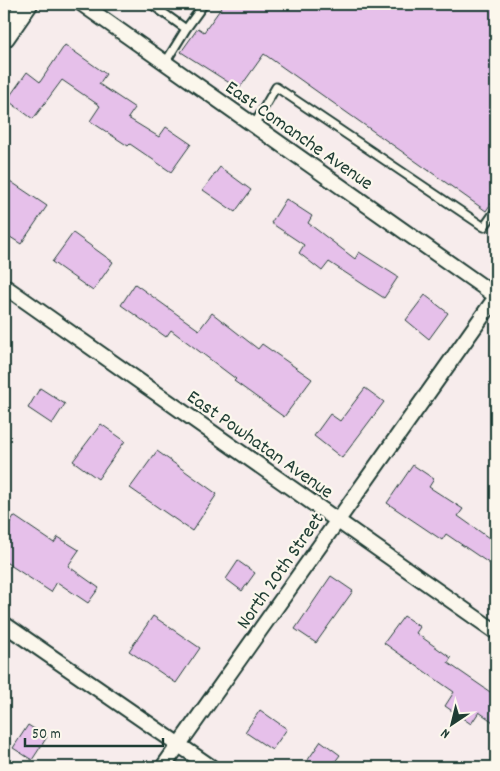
<svg xmlns="http://www.w3.org/2000/svg" width="500" height="771" font-family="Dekko,sans-serif">
<rect width="100%" height="100%" fill="#f7ecec"/>
<filter id="ink" filterUnits="userSpaceOnUse"><feTurbulence type="fractalNoise" baseFrequency=".02" numOctaves="2"/><feDisplacementMap in="SourceGraphic" scale="10" xChannelSelector="R" yChannelSelector="G"/><feConvolveMatrix kernelMatrix="1 2 1 2 8 2 1 2 1" color-interpolation-filters="sRGB"/></filter>
<g filter="url(#ink)">
<path fill="#e6c0ea" stroke="#1f3d34" d="M 224,4 L 496,4 L 496,196 L 486,211 L 264,54 L 239,89 L 181,52 L 198,28 L 204,32 Z
M 65,45 L 106,74 L 99,84 L 135,108 L 128,118 L 159,137 L 166,127 L 191,144 L 171,172 L 130,144 L 128,146 L 90,121 L 100,106 L 62,80 L 33,119 L 7,100 L 27,72 L 40,82 Z
M 220,167 L 251,190 L 235,212 L 203,190 Z
M 4,177 L 47,206 L 21,244 L 4,233 Z
M 286,199 L 312,216 L 308,223 L 355,259 L 359,252 L 398,277 L 384,298 L 329,262 L 322,271 L 299,253 L 304,245 L 271,223 Z
M 73,233 L 113,262 L 93,291 L 52,262 Z
M 135,284 L 199,330 L 212,313 L 258,349 L 262,344 L 312,379 L 284,417 L 234,381 L 236,379 L 171,330 L 166,337 L 121,305 Z
M 425,295 L 448,313 L 429,339 L 406,320 Z
M 40,388 L 65,404 L 52,424 L 28,408 Z
M 365,388 L 384,402 L 342,458 L 314,436 L 330,414 L 340,421 Z
M 101,424 L 125,441 L 98,479 L 73,461 Z
M 157,451 L 217,494 L 192,531 L 130,488 Z
M 413,465 L 434,479 L 429,487 L 463,509 L 458,516 L 496,543 L 496,568 L 446,534 L 442,540 L 387,503 Z
M 14,516 L 54,543 L 58,537 L 79,550 L 68,566 L 99,588 L 88,603 L 57,582 L 51,592 L 4,561 L 4,532 Z
M 238,561 L 255,573 L 242,591 L 226,579 Z
M 331,576 L 353,591 L 316,643 L 295,629 Z
M 153,616 L 200,648 L 176,683 L 129,651 Z
M 404,616 L 420,627 L 416,633 L 451,658 L 448,663 L 496,696 L 496,724 L 479,712 L 471,724 L 445,706 L 454,692 L 384,643 Z
M 260,710 L 287,729 L 272,750 L 245,732 Z
M 28,725 L 47,737 L 32,760 L 13,748 Z
M 321,741 L 340,755 L 331,767 L 303,767 Z"/>
<g fill="none" stroke-linecap="round" stroke-linejoin="round">
<defs>
<path id="lane" d="M 151,4 L 186,29 L 204,4
M 165,63 L 186,29
M 254,125 L 276,87 L 484,227 L 496,210"/>
<path id="street" d="M 82,4 L 496,296
M 4,286 L 496,632
M 4,624 L 211,767
M 163,767 L 496,297"/>
<path id="secondary" d="M 4,37 L 27,4"/>
</defs>
<use href="#lane" stroke="#1f3d34" stroke-width="11"/>
<use href="#street" stroke="#1f3d34" stroke-width="18"/>
<use href="#secondary" stroke="#1f3d34" stroke-width="24"/>
<use href="#lane" stroke="#fbf7ec" stroke-width="7"/>
<use href="#street" stroke="#fbf7ec" stroke-width="14"/>
<use href="#secondary" stroke="#fbf7ec" stroke-width="20"/>
</g>
</g>
<g text-anchor="middle" stroke-width="4.5" stroke-linejoin="round" paint-order="stroke">
<g font-size="20" fill="#1f3d34" stroke="#fbf7ec">
<text transform="translate(300 134) rotate(35)" y="7">East Comanche Avenue</text>
<text transform="translate(261 443) rotate(35)" y="7">East Powhatan Avenue</text>
<text transform="translate(279 570) rotate(-55)" y="7">North 20th Street</text>
</g>
</g>
<rect width="500" height="771" fill="none" stroke="#fbf7ec" stroke-width="20"/>
<rect x="10" y="10" width="480" height="751" fill="none" stroke="#1f3d34" stroke-width="2" filter="url(#ink)"/>
<g transform="translate(452 724) rotate(215)" stroke="#fbf7ec" stroke-width="4" paint-order="stroke">
<path d="M0-4L9 19L0 12L-9 19Z" fill="#1f3d34"/>
<text y="-8" font-size="14" font-weight="bold" text-anchor="middle" fill="#1f3d34">N</text>
</g>
<path d="M25 738v8h138v-8" fill="none" stroke="#1f3d34" stroke-width="2.5"/>
<text x="32" y="738" font-size="15" fill="#1f3d34" stroke="#fbf7ec" stroke-width="4" paint-order="stroke">50 m</text>
</svg>
